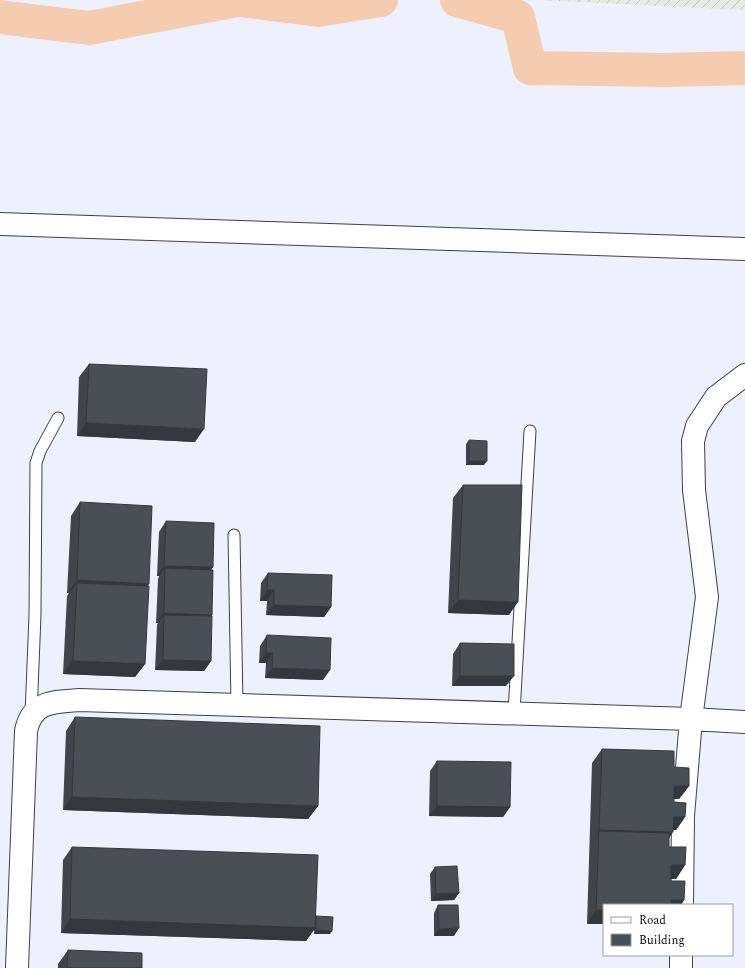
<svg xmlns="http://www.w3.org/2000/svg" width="745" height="968" font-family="Spectral,serif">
<defs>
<pattern id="industrial-furrows" width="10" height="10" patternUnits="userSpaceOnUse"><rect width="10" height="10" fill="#e2ece1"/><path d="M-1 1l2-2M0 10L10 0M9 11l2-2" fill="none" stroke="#c1c9c0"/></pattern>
</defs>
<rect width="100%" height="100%" fill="#edf0ff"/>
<path fill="url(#industrial-furrows)" d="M 538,0 L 745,0 L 745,10 Z"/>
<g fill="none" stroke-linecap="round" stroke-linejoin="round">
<path stroke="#f6ccb1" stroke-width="34" d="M 239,0 L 318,10 L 381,0
M 457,0 L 518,17 L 530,68 L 664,70 L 745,68
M 0,17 L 89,28 L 237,0"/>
<defs>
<path id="lane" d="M 234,535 L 237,705
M 514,713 L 530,431
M 31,715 L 35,615 L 36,463 L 40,451 L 58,418"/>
<path id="street" d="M 0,224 L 745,249
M 745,375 L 716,397 L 697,426 L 693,441 L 694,490 L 707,597 L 691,719 L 745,722
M 682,905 L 683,816 L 691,719 L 706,720
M 17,968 L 26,731 C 32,701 53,702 79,700 L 691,719
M 681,968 L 681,955"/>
</defs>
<use href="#lane" stroke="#404040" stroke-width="13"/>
<use href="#street" stroke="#404040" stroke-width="24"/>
<use href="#lane" stroke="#fff" stroke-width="11"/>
<use href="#street" stroke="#fff" stroke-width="22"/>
</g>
<path fill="#3f4549" d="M 89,364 L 195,442 L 77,436 L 79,377 Z
M 469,440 L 484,465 L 466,465 L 466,444 Z
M 463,485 L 509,615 L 448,613 L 453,498 Z
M 80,502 L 147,586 L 145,664 L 135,677 L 63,674 L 67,596 L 69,593 L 67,593 L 71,516 Z
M 166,521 L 213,567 L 211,570 L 212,615 L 211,616 L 211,661 L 204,671 L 155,670 L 157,625 L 158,623 L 156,623 L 158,579 L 159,576 L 157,576 L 159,532 Z
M 268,573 L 331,607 L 324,617 L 266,615 L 267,601 L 260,601 L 261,583 Z
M 267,635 L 323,680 L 265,678 L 266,663 L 259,663 L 260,646 Z
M 460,643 L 506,686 L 452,686 L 453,654 Z
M 75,717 L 318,806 L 308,819 L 63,810 L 66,731 Z
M 602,749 L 674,767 L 689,786 L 679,799 L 674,799 L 674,802 L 685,817 L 676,830 L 673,830 L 669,838 L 669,847 L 685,865 L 676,879 L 671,879 L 671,881 L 684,900 L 681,905 L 604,905 L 587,924 L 592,763 Z
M 437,761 L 510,807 L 503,817 L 429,816 L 430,771 Z
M 72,847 L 316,917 L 316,916 L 330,934 L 314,934 L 314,930 L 306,941 L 61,933 L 63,860 Z
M 435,867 L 459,893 L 454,900 L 431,901 L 430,874 Z
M 438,905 L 454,936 L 434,936 L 434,913 Z
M 68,950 L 142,968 L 58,968 L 58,964 Z"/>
<path fill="#33383c" d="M 86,423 L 204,429 L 195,442 L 77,436 Z
M 469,461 L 487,461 L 484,465 L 466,465 Z
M 164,566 L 213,567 L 205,578 L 165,568 L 159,576 L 157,576 Z
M 77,580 L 149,584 L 139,597 L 77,583 L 69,593 L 67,593 Z
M 267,590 L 274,590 L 267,601 L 260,601 Z
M 458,600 L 518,602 L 509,615 L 448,613 Z
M 274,605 L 331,607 L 324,617 L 266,615 Z
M 164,613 L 212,615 L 205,625 L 164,615 L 158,623 L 156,623 Z
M 266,653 L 273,653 L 266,663 L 259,663 Z
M 163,660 L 211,661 L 204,671 L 155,670 Z
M 73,661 L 145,664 L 135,677 L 63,674 Z
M 272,668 L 330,670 L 323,680 L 265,678 Z
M 460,676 L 514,676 L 506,686 L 452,686 Z
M 674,786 L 689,786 L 679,799 L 665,799 Z
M 72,797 L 318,806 L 308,819 L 63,810 Z
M 437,806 L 510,807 L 503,817 L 429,816 Z
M 674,817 L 685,817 L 676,830 L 665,830 Z
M 599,830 L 673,832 L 664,846 L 599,831 L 590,844 Z
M 671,865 L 685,865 L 676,879 L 662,878 Z
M 459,893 L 454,900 L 431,901 L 436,894 Z
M 671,900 L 684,900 L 681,905 L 668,905 Z
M 596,910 L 604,910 L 604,924 L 587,924 Z
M 70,919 L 315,928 L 306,941 L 61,933 Z
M 459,928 L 454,936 L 434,936 L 439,929 Z
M 316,930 L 332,931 L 330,934 L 314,934 Z"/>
<path fill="#495055" stroke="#33383c" d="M 89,364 L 207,369 L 204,429 L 86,423 Z
M 469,440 L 487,441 L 487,461 L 469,461 Z
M 463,485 L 522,485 L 518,602 L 458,600 Z
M 80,502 L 152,506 L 149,584 L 77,580 Z
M 166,521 L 214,523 L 213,567 L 164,566 Z
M 165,568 L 213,570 L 212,615 L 164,613 Z
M 268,573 L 332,575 L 331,607 L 274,605 L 274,590 L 267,590 Z
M 77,583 L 149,586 L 145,664 L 73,661 Z
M 164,615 L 212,616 L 211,661 L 163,660 Z
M 267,635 L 331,638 L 330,670 L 272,668 L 273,653 L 266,653 Z
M 460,643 L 514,644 L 514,676 L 460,676 Z
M 75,717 L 320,726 L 318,806 L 72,797 Z
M 602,749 L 674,751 L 674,767 L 689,768 L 689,786 L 674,786 L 674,802 L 686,803 L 685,817 L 674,817 L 673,832 L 599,830 Z
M 437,761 L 511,762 L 510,807 L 437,806 Z
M 599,831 L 669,833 L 669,847 L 686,847 L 685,865 L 671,865 L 671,881 L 685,881 L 684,900 L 671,900 L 671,905 L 604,905 L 604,910 L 596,910 Z
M 72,847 L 318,855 L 315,928 L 70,919 Z
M 457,866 L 459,893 L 436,894 L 435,867 Z
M 438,905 L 458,905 L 459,928 L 439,929 Z
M 316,916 L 333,917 L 332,931 L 316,930 Z
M 68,950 L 142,953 L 142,968 L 67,968 Z"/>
<rect x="603" y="904" width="130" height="52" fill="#ffffff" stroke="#9e9e9e"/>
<rect x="611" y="917" width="20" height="6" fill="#ffffff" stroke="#9e9e9e"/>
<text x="639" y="924" font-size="12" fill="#0d0d0d">Road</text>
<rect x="611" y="934" width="20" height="12" fill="#495055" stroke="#9e9e9e"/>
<text x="639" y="944" font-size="12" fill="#0d0d0d">Building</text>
</svg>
